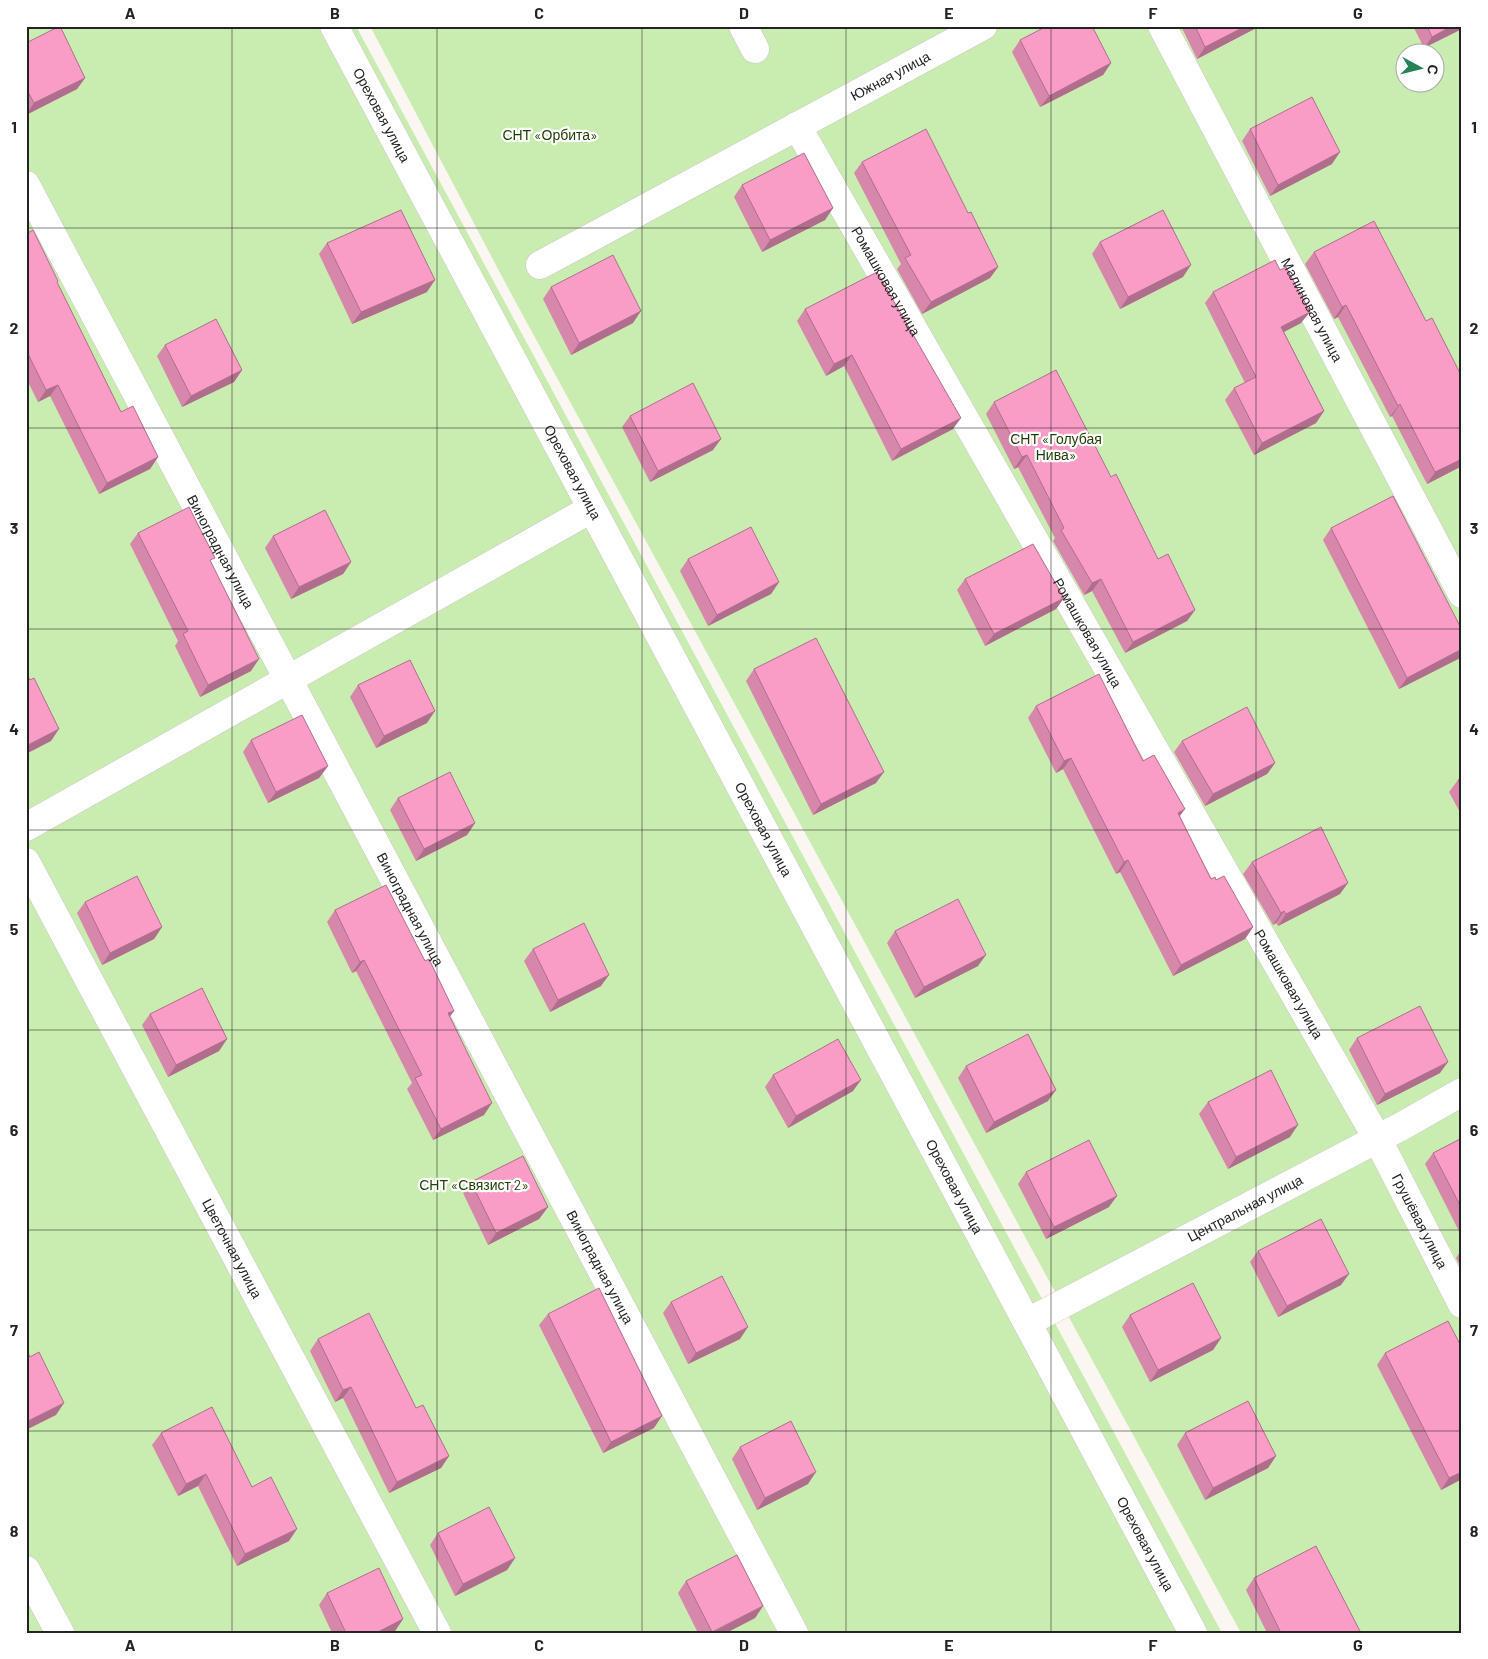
<svg xmlns="http://www.w3.org/2000/svg" width="1488" height="1659" font-family="Barlow,sans-serif">
<rect width="100%" height="100%" fill="#fcf6f2"/>
<path fill="#c9edb1" fill-rule="evenodd" d="M 26,26 L 356,26 L 1222,1633 L 26,1633 Z
M 370,26 L 1462,26 L 1462,1633 L 1241,1633 L 508,288 ZM 1406,52 L 1436,52 L 1436,82 L 1406,82 Z"/>
<g fill="none" stroke-linecap="round" stroke-linejoin="round">
<defs>
<g id="minor">
<path id="s1" d="M 334,26 L 1193,1633"/>
<path d="M 743,26 L 755,49"/>
<path id="s2" d="M 1162,26 L 1462,594"/>
<path id="s3" d="M 797,126 L 1377,1138 L 1462,1304"/>
<path id="s4" d="M 26,185 L 794,1633"/>
<path id="s5" d="M 540,265 L 983,26"/>
<path d="M 26,827 L 591,509"/>
<path id="s6" d="M 26,862 L 437,1633"/>
<path id="s7" d="M 1028,1322 L 1402,1126 L 1462,1092"/>
<path d="M 26,1570 L 60,1633"/>
</g>
</defs>
<use href="#minor" stroke="#cdc7c4" stroke-width="29"/>
<use href="#minor" stroke="#fff" stroke-width="28"/>
</g>
<path fill="#d787aa" d="M 1181,26 L 1260,26 L 1197,59 Z
M 1413,26 L 1462,26 L 1424,48 Z
M 1020,40 L 1111,63 L 1103,75 L 1040,107 L 1012,52 Z
M 26,43 L 85,78 L 77,89 L 26,115 Z
M 1250,129 L 1332,164 L 1270,196 L 1242,141 Z
M 862,162 L 998,267 L 990,278 L 922,314 L 897,269 L 901,264 L 854,173 Z
M 742,185 L 833,208 L 825,220 L 762,252 L 734,197 Z
M 26,234 L 58,281 L 57,283 L 121,412 L 158,457 L 150,469 L 99,494 L 50,396 L 38,402 L 26,378 Z
M 1100,242 L 1183,277 L 1120,309 L 1092,254 Z
M 327,243 L 427,292 L 352,324 L 319,254 Z
M 1314,252 L 1426,321 L 1462,377 L 1462,466 L 1427,484 L 1392,416 L 1390,417 L 1338,317 L 1334,319 L 1305,264 Z
M 551,287 L 633,323 L 571,355 L 543,299 Z
M 1213,292 L 1301,323 L 1284,332 L 1324,411 L 1316,423 L 1254,455 L 1225,400 L 1234,388 L 1245,383 L 1205,303 Z
M 805,309 L 953,429 L 892,461 L 844,366 L 826,376 L 797,321 Z
M 165,345 L 242,370 L 234,382 L 182,407 L 157,356 Z
M 994,402 L 1111,477 L 1158,559 L 1195,610 L 1187,621 L 1125,653 L 1092,591 L 1084,595 L 1053,541 L 1055,538 L 1018,467 L 1014,469 L 986,414 Z
M 630,416 L 713,450 L 650,482 L 622,427 Z
M 1331,528 L 1462,657 L 1399,689 L 1323,540 Z
M 138,533 L 251,671 L 200,697 L 175,646 L 178,641 L 130,544 Z
M 273,536 L 351,562 L 343,574 L 291,599 L 265,548 Z
M 688,559 L 779,582 L 771,594 L 708,626 L 680,571 Z
M 965,579 L 1064,598 L 1056,609 L 985,646 L 957,590 Z
M 754,669 L 876,783 L 813,815 L 746,681 Z
M 358,685 L 427,723 L 376,748 L 350,697 Z
M 1036,706 L 1143,761 L 1180,817 L 1211,879 L 1216,880 L 1253,927 L 1245,939 L 1173,976 L 1120,872 L 1116,874 L 1063,769 L 1056,773 L 1028,718 Z
M 251,740 L 328,766 L 319,778 L 268,803 L 243,752 Z
M 1182,741 L 1275,763 L 1267,774 L 1205,806 L 1174,752 Z
M 1462,778 L 1462,816 L 1449,792 L 1458,780 Z
M 398,798 L 475,823 L 467,835 L 416,861 L 390,810 Z
M 1252,862 L 1340,894 L 1278,926 L 1276,923 L 1273,925 L 1243,874 Z
M 85,902 L 162,927 L 154,939 L 102,965 L 77,913 Z
M 335,910 L 450,1017 L 484,1115 L 433,1140 L 407,1089 L 412,1083 L 356,971 L 352,973 L 327,922 Z
M 895,931 L 978,966 L 915,998 L 887,943 Z
M 533,949 L 601,986 L 550,1012 L 524,961 Z
M 150,1014 L 227,1039 L 219,1051 L 168,1077 L 142,1025 Z
M 1357,1038 L 1440,1073 L 1377,1105 L 1349,1050 Z
M 966,1066 L 1048,1101 L 986,1133 L 958,1078 Z
M 773,1075 L 853,1091 L 788,1128 L 765,1087 Z
M 1208,1102 L 1290,1137 L 1228,1169 L 1199,1114 Z
M 1462,1138 L 1462,1237 L 1425,1164 L 1433,1153 Z
M 1026,1172 L 1109,1207 L 1046,1239 L 1018,1184 Z
M 471,1182 L 548,1207 L 539,1219 L 488,1245 L 463,1193 Z
M 1462,1249 L 1462,1269 L 1456,1258 Z
M 1258,1251 L 1341,1285 L 1278,1317 L 1250,1262 Z
M 671,1302 L 740,1339 L 688,1364 L 663,1313 Z
M 548,1314 L 654,1428 L 603,1453 L 539,1325 Z
M 1130,1315 L 1221,1338 L 1213,1350 L 1150,1382 L 1122,1327 Z
M 318,1339 L 449,1456 L 441,1468 L 389,1493 L 343,1398 L 335,1402 L 310,1351 Z
M 1462,1348 L 1462,1479 L 1441,1490 L 1377,1365 L 1385,1353 Z
M 161,1433 L 252,1487 L 289,1541 L 237,1566 L 198,1486 L 178,1496 L 152,1445 Z
M 1185,1433 L 1276,1456 L 1268,1468 L 1205,1500 L 1177,1445 Z
M 740,1447 L 808,1484 L 757,1510 L 732,1459 Z
M 438,1533 L 515,1558 L 507,1570 L 455,1596 L 430,1545 Z
M 1254,1578 L 1361,1633 L 1267,1633 L 1246,1590 Z
M 686,1581 L 763,1606 L 755,1618 L 726,1633 L 698,1633 L 678,1593 Z
M 327,1593 L 403,1619 L 395,1631 L 391,1633 L 332,1633 L 319,1605 Z"/>
<path fill="#af6e8b" d="M 1246,26 L 1260,26 L 1197,59 L 1205,47 Z
M 1452,26 L 1462,26 L 1462,29 L 1424,48 L 1432,37 Z
M 1111,63 L 1103,75 L 1040,107 L 1049,96 Z
M 85,78 L 77,89 L 26,115 L 34,103 Z
M 1340,152 L 1332,164 L 1270,196 L 1278,185 Z
M 833,208 L 825,220 L 762,252 L 770,240 Z
M 1191,265 L 1183,277 L 1120,309 L 1128,297 Z
M 998,267 L 990,278 L 922,314 L 931,302 Z
M 435,280 L 427,292 L 352,324 L 361,312 Z
M 1346,305 L 1338,317 L 1334,319 L 1342,307 Z
M 641,311 L 633,323 L 571,355 L 579,343 Z
M 1310,312 L 1301,323 L 1272,338 L 1281,327 Z
M 852,355 L 844,366 L 826,376 L 834,364 Z
M 242,370 L 234,382 L 182,407 L 191,396 Z
M 58,385 L 50,396 L 38,402 L 46,390 Z
M 1400,404 L 1392,416 L 1390,417 L 1398,406 Z
M 1324,411 L 1316,423 L 1254,455 L 1262,443 Z
M 961,418 L 953,429 L 892,461 L 901,449 Z
M 721,439 L 713,450 L 650,482 L 658,471 Z
M 1027,455 L 1018,467 L 1014,469 L 1022,457 Z
M 158,457 L 150,469 L 99,494 L 107,483 Z
M 1462,459 L 1462,466 L 1427,484 L 1435,472 Z
M 351,562 L 343,574 L 291,599 L 299,587 Z
M 1101,579 L 1092,591 L 1084,595 L 1092,583 Z
M 779,582 L 771,594 L 708,626 L 717,615 Z
M 1064,598 L 1056,609 L 985,646 L 994,634 Z
M 1195,610 L 1187,621 L 1125,653 L 1133,642 Z
M 1462,649 L 1462,657 L 1399,689 L 1407,678 Z
M 259,659 L 251,671 L 200,697 L 208,685 Z
M 435,711 L 427,723 L 376,748 L 384,736 Z
M 59,729 L 51,741 L 26,754 L 26,746 Z
M 1071,758 L 1063,769 L 1056,773 L 1064,761 Z
M 1275,763 L 1267,774 L 1205,806 L 1213,794 Z
M 328,766 L 319,778 L 268,803 L 276,792 Z
M 884,772 L 876,783 L 813,815 L 821,804 Z
M 1185,809 L 1177,820 L 1178,813 Z
M 475,823 L 467,835 L 416,861 L 424,849 Z
M 1128,860 L 1120,872 L 1116,874 L 1124,862 Z
M 1348,883 L 1340,894 L 1278,926 L 1286,914 Z
M 1284,911 L 1276,923 L 1273,925 L 1281,913 Z
M 162,927 L 154,939 L 102,965 L 110,953 Z
M 1253,927 L 1245,939 L 1173,976 L 1181,965 Z
M 986,955 L 978,966 L 915,998 L 924,987 Z
M 364,960 L 356,971 L 352,973 L 360,962 Z
M 609,975 L 601,986 L 550,1012 L 558,1000 Z
M 454,1011 L 446,1022 L 448,1013 Z
M 227,1039 L 219,1051 L 168,1077 L 176,1065 Z
M 1448,1062 L 1440,1073 L 1377,1105 L 1385,1094 Z
M 861,1080 L 853,1091 L 788,1128 L 796,1116 Z
M 1056,1090 L 1048,1101 L 986,1133 L 994,1122 Z
M 492,1103 L 484,1115 L 433,1140 L 441,1129 Z
M 1298,1125 L 1290,1137 L 1228,1169 L 1236,1157 Z
M 1117,1196 L 1109,1207 L 1046,1239 L 1054,1227 Z
M 548,1207 L 539,1219 L 488,1245 L 496,1233 Z
M 1349,1274 L 1341,1285 L 1278,1317 L 1287,1306 Z
M 748,1327 L 740,1339 L 688,1364 L 696,1353 Z
M 1221,1338 L 1213,1350 L 1150,1382 L 1158,1370 Z
M 351,1387 L 343,1398 L 335,1402 L 343,1390 Z
M 64,1403 L 56,1415 L 26,1430 L 26,1422 Z
M 662,1416 L 654,1428 L 603,1453 L 611,1442 Z
M 449,1456 L 441,1468 L 389,1493 L 397,1482 Z
M 1276,1456 L 1268,1468 L 1205,1500 L 1213,1488 Z
M 816,1472 L 808,1484 L 757,1510 L 765,1498 Z
M 1462,1472 L 1462,1479 L 1441,1490 L 1449,1478 Z
M 206,1474 L 198,1486 L 178,1496 L 186,1484 Z
M 297,1529 L 289,1541 L 237,1566 L 245,1554 Z
M 515,1558 L 507,1570 L 455,1596 L 463,1584 Z
M 763,1606 L 755,1618 L 726,1633 L 712,1633 Z
M 403,1619 L 395,1631 L 391,1633 L 376,1633 Z"/>
<path fill="#fa9dc6" stroke="#af6e8b" d="M 60,26 L 85,78 L 34,103 L 26,88 L 26,43 Z
M 1047,26 L 1092,26 L 1111,63 L 1049,96 L 1020,40 Z
M 1195,26 L 1246,26 L 1205,47 Z
M 1427,26 L 1452,26 L 1432,37 Z
M 1312,97 L 1340,152 L 1278,185 L 1250,129 Z
M 926,129 L 968,213 L 971,212 L 998,267 L 931,302 L 905,258 L 911,255 L 862,162 Z
M 804,153 L 833,208 L 770,240 L 742,185 Z
M 401,210 L 435,280 L 361,312 L 327,243 Z
M 1163,210 L 1191,265 L 1128,297 L 1100,242 Z
M 1374,221 L 1426,321 L 1432,318 L 1462,377 L 1462,459 L 1435,472 L 1400,404 L 1398,406 L 1346,305 L 1342,307 L 1314,252 Z
M 33,230 L 58,281 L 57,282 L 121,412 L 133,406 L 158,457 L 107,483 L 58,385 L 46,390 L 26,350 L 26,234 Z
M 613,255 L 641,311 L 579,343 L 551,287 Z
M 1275,260 L 1280,270 L 1286,267 L 1310,312 L 1281,327 L 1324,411 L 1262,443 L 1234,388 L 1256,377 L 1213,292 Z
M 877,272 L 961,418 L 901,449 L 852,355 L 834,364 L 805,309 Z
M 216,319 L 242,370 L 191,396 L 165,345 Z
M 1056,370 L 1111,477 L 1116,474 L 1158,559 L 1168,554 L 1195,610 L 1133,642 L 1101,579 L 1092,583 L 1061,530 L 1064,528 L 1027,455 L 1022,457 L 994,402 Z
M 693,383 L 721,439 L 658,471 L 630,416 Z
M 1393,496 L 1462,630 L 1462,649 L 1407,678 L 1331,528 Z
M 189,507 L 215,558 L 210,560 L 259,659 L 208,685 L 183,634 L 188,631 L 138,533 Z
M 325,510 L 351,562 L 299,587 L 273,536 Z
M 751,527 L 779,582 L 717,615 L 688,559 Z
M 1033,544 L 1064,598 L 994,634 L 965,579 Z
M 816,638 L 884,772 L 821,804 L 754,669 Z
M 410,660 L 435,711 L 384,736 L 358,685 Z
M 26,673 L 30,680 L 34,678 L 59,729 L 26,746 Z
M 1099,674 L 1143,761 L 1154,755 L 1185,809 L 1178,813 L 1211,879 L 1215,877 L 1216,880 L 1224,876 L 1253,927 L 1181,965 L 1128,860 L 1124,862 L 1071,758 L 1064,761 L 1036,706 Z
M 1247,707 L 1275,763 L 1213,794 L 1182,741 Z
M 302,715 L 328,766 L 276,792 L 251,740 Z
M 450,772 L 475,823 L 424,849 L 398,798 Z
M 1462,778 L 1462,788 L 1458,780 Z
M 1321,827 L 1348,883 L 1286,914 L 1284,911 L 1281,913 L 1252,862 Z
M 137,876 L 162,927 L 110,953 L 85,902 Z
M 386,885 L 425,961 L 429,959 L 454,1011 L 448,1013 L 492,1103 L 441,1129 L 415,1078 L 422,1075 L 364,960 L 360,962 L 335,910 Z
M 958,899 L 986,955 L 924,987 L 895,931 Z
M 584,923 L 609,975 L 558,1000 L 533,949 Z
M 202,988 L 227,1039 L 176,1065 L 150,1014 Z
M 1420,1006 L 1448,1062 L 1385,1094 L 1357,1038 Z
M 1028,1034 L 1056,1090 L 994,1122 L 966,1066 Z
M 838,1039 L 861,1080 L 796,1116 L 773,1075 Z
M 1271,1070 L 1298,1125 L 1236,1157 L 1208,1102 Z
M 1462,1138 L 1462,1209 L 1433,1153 Z
M 1089,1140 L 1117,1196 L 1054,1227 L 1026,1172 Z
M 523,1156 L 548,1207 L 496,1233 L 471,1182 Z
M 1321,1219 L 1349,1274 L 1287,1306 L 1258,1251 Z
M 722,1276 L 748,1327 L 696,1353 L 671,1302 Z
M 1193,1283 L 1221,1338 L 1158,1370 L 1130,1315 Z
M 599,1288 L 662,1416 L 611,1442 L 548,1314 Z
M 369,1313 L 416,1408 L 423,1405 L 449,1456 L 397,1482 L 351,1387 L 343,1390 L 318,1339 Z
M 1448,1321 L 1462,1348 L 1462,1472 L 1449,1478 L 1385,1353 Z
M 26,1349 L 30,1357 L 39,1352 L 64,1403 L 26,1422 Z
M 1248,1401 L 1276,1456 L 1213,1488 L 1185,1433 Z
M 212,1407 L 252,1487 L 271,1477 L 297,1529 L 245,1554 L 206,1474 L 186,1484 L 161,1433 Z
M 791,1421 L 816,1472 L 765,1498 L 740,1447 Z
M 489,1507 L 515,1558 L 463,1584 L 438,1533 Z
M 1316,1546 L 1361,1633 L 1287,1633 L 1286,1631 L 1284,1633 L 1281,1633 L 1254,1578 Z
M 737,1555 L 763,1606 L 712,1632 L 686,1581 Z
M 379,1568 L 403,1619 L 376,1633 L 346,1633 L 327,1593 Z"/>
<path fill="none" stroke="#252322" stroke-width="1" stroke-opacity="0.55" d="M 232,26 L 232,1633M 437,26 L 437,1633M 642,26 L 642,1633M 846,26 L 846,1633M 1051,26 L 1051,1633M 1256,26 L 1256,1633M 26,228 L 1462,228M 26,428 L 1462,428M 26,629 L 1462,629M 26,830 L 1462,830M 26,1030 L 1462,1030M 26,1230 L 1462,1230M 26,1431 L 1462,1431"/>
<g text-anchor="middle" stroke-width="4.5" stroke-linejoin="round" paint-order="stroke">
<g font-size="14" fill="#252322" stroke="#fff">
<text dy="5" stroke="none"><textPath href="#s5" startOffset="398">Южная улица</textPath></text>
<text dy="5" stroke="none"><textPath href="#s1" startOffset="101">Ореховая улица</textPath></text>
<text dy="5" stroke="none"><textPath href="#s3" startOffset="179">Ромашковая улица</textPath></text>
<text dy="5" stroke="none"><textPath href="#s2" startOffset="321">Малиновая улица</textPath></text>
<text dy="5" stroke="none"><textPath href="#s1" startOffset="506">Ореховая улица</textPath></text>
<text dy="5" stroke="none"><textPath href="#s4" startOffset="415">Виноградная улица</textPath></text>
<text dy="5" stroke="none"><textPath href="#s3" startOffset="584">Ромашковая улица</textPath></text>
<text dy="5" stroke="none"><textPath href="#s1" startOffset="911">Ореховая улица</textPath></text>
<text dy="5" stroke="none"><textPath href="#s4" startOffset="820">Виноградная улица</textPath></text>
<text dy="5" stroke="none"><textPath href="#s3" startOffset="989">Ромашковая улица</textPath></text>
<text dy="5" stroke="none"><textPath href="#s1" startOffset="1316">Ореховая улица</textPath></text>
<text dy="5" stroke="none"><textPath href="#s7" startOffset="245">Центральная улица</textPath></text>
<text dy="5" stroke="none"><textPath href="#s3" startOffset="1260">Грушёвая улица</textPath></text>
<text dy="5" stroke="none"><textPath href="#s6" startOffset="438">Цветочная улица</textPath></text>
<text dy="5" stroke="none"><textPath href="#s4" startOffset="1225">Виноградная улица</textPath></text>
<text dy="5" stroke="none"><textPath href="#s1" startOffset="1721">Ореховая улица</textPath></text>
</g>
<g font-size="14" fill="#224005" stroke="#fff">
<text x="550" y="140">СНТ «Орбита»</text>
<text x="1056" y="444">СНТ «Голубая<tspan x="1056" dy="16">Нива»</tspan></text>
<text x="474" y="1190">СНТ «Связист 2»</text>
</g>
</g>
<rect width="1488" height="1659" fill="none" stroke="#ffffff" stroke-width="55"/>
<g transform="translate(1420 68) rotate(97)"><circle r="24" fill="#ffffff" stroke="#a8a7a7"/>
<path d="M0-4L9 19L0 12L-9 19Z" fill="#278258"/>
<text y="-8" font-size="14" font-weight="bold" text-anchor="middle" fill="#252322">С</text>
</g>
<rect x="28" y="28" width="1432" height="1604" fill="none" stroke="#252322" stroke-width="2"/>
<g font-size="16" text-anchor="middle" font-weight="bold" fill="#252322">
<text x="130" y="19">A</text>
<text x="335" y="19">B</text>
<text x="539" y="19">C</text>
<text x="744" y="19">D</text>
<text x="949" y="19">E</text>
<text x="1153" y="19">F</text>
<text x="1358" y="19">G</text>
<text x="14" y="133">1</text>
<text x="1474" y="133">1</text>
<text x="14" y="334">2</text>
<text x="1474" y="334">2</text>
<text x="14" y="534">3</text>
<text x="1474" y="534">3</text>
<text x="14" y="735">4</text>
<text x="1474" y="735">4</text>
<text x="14" y="935">5</text>
<text x="1474" y="935">5</text>
<text x="14" y="1136">6</text>
<text x="1474" y="1136">6</text>
<text x="14" y="1336">7</text>
<text x="1474" y="1336">7</text>
<text x="14" y="1537">8</text>
<text x="1474" y="1537">8</text>
<text x="130" y="1651">A</text>
<text x="335" y="1651">B</text>
<text x="539" y="1651">C</text>
<text x="744" y="1651">D</text>
<text x="949" y="1651">E</text>
<text x="1153" y="1651">F</text>
<text x="1358" y="1651">G</text>
</g>
</svg>
